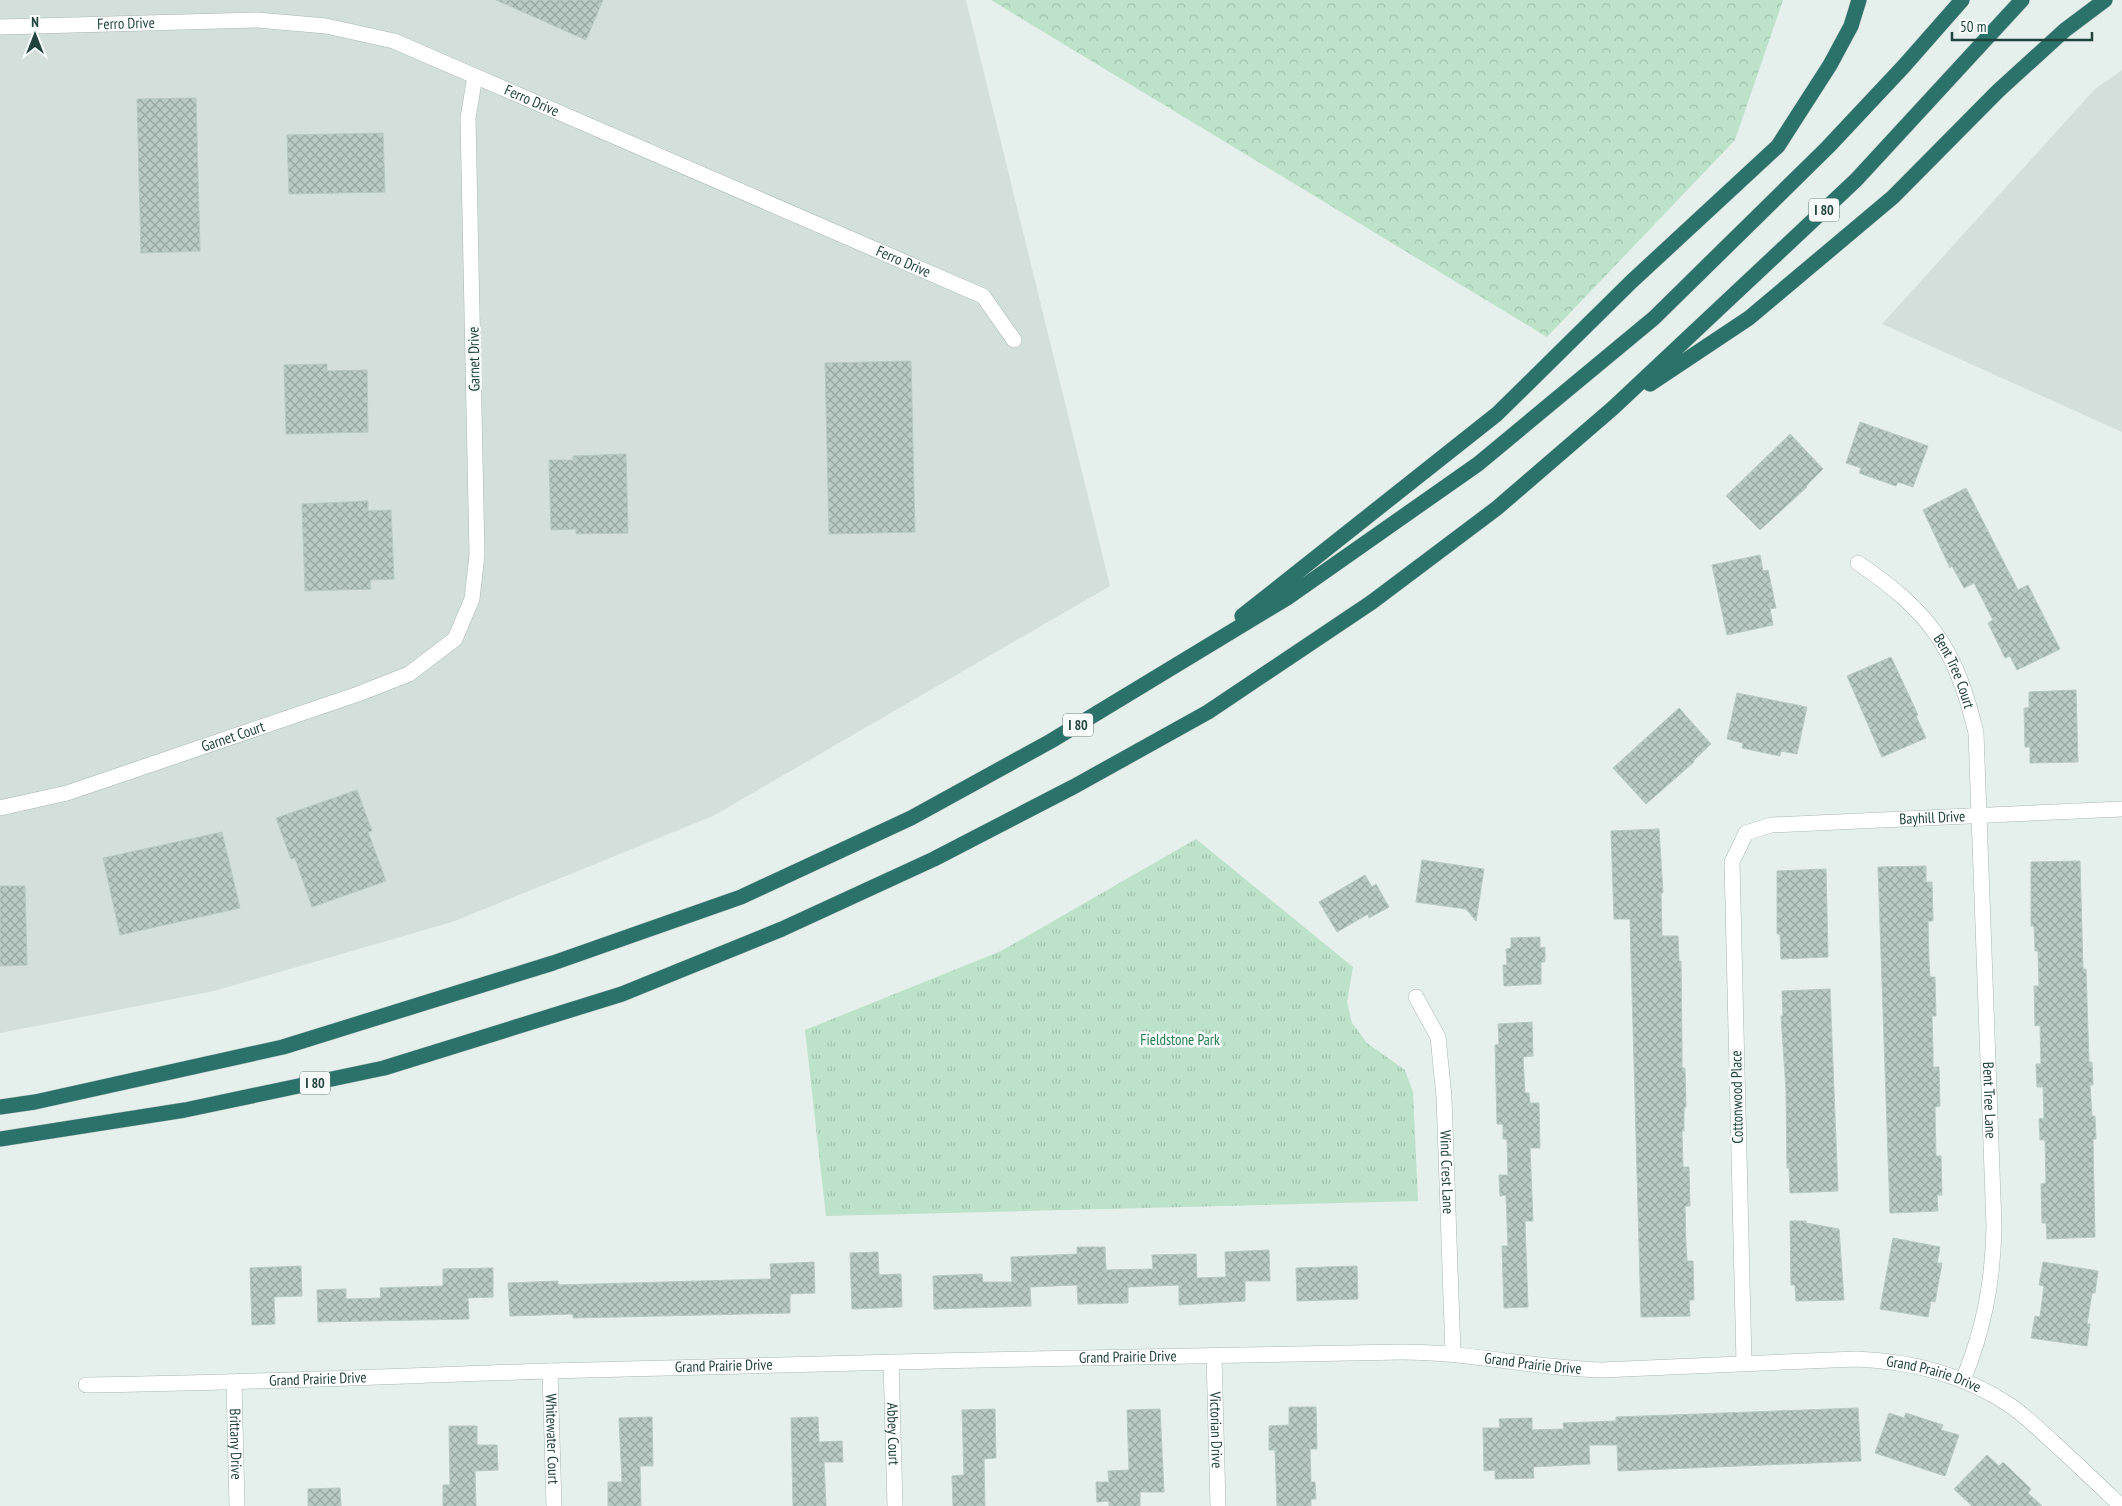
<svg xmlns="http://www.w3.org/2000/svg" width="2122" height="1506" font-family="'PT Sans Narrow',sans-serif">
<defs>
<pattern id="forest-crowns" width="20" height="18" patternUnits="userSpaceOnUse" patternTransform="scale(1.25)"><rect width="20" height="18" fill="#bce2ca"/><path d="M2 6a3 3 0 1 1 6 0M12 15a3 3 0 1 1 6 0" fill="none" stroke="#a1c3ae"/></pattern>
<pattern id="park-tufts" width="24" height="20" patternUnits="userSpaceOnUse" patternTransform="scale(1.25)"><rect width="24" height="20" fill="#bce2ca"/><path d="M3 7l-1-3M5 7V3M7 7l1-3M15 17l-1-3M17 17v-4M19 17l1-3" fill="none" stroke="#a1c3ae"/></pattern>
<pattern id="building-cross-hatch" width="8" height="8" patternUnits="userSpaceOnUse" patternTransform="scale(1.25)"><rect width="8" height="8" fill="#b9cac5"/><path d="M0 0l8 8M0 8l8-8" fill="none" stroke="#96a6a1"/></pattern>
</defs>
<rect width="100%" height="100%" fill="#e5efeb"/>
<path fill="#d2dfdb" d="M 0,0 L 966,0 L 1110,586 L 713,816 L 455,921 L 214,991 L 0,1033 Z
M 2122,70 L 2122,432 L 1882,324 L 2095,89 Z"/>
<path fill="url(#forest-crowns)" d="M 991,0 L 1783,0 L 1735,140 L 1547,337 Z"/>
<path fill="url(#park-tufts)" d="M 1196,839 L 1353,967 L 1347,1002 L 1352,1023 L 1367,1043 L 1405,1070 L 1413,1092 L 1418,1201 L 826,1216 L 805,1030 L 1001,951 Z"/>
<path fill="url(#building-cross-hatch)" stroke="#b6cac3" d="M 496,0 L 603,0 L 586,40 Z
M 196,98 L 200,251 L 141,253 L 137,99 Z
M 383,133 L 385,192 L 289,194 L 287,135 Z
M 911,361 L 915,532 L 829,534 L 825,363 Z
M 327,364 L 327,371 L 367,370 L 368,432 L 286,434 L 284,365 Z
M 1860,422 L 1928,446 L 1913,487 L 1898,482 L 1896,486 L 1859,473 L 1861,468 L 1846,463 Z
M 1790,434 L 1823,469 L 1806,486 L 1807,487 L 1760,530 L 1726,496 Z
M 626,454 L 628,533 L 576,534 L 576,529 L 551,530 L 549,460 L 573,460 L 573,456 Z
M 1966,488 L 2018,590 L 2028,585 L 2060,649 L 2017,670 L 2010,656 L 2005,658 L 1988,623 L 1993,620 L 1974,583 L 1964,588 L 1952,566 L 1950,568 L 1923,510 Z
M 368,501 L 368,511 L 391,510 L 394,579 L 370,580 L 371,589 L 305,591 L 302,504 Z
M 1760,555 L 1763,571 L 1768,570 L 1776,608 L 1770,609 L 1773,625 L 1727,635 L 1712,565 Z
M 1891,657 L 1918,715 L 1916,716 L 1926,738 L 1882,757 L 1847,676 Z
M 2076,690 L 2078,762 L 2030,763 L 2030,747 L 2025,747 L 2024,708 L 2029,708 L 2029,692 Z
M 1737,693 L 1807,707 L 1797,754 L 1781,751 L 1780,756 L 1742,748 L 1743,743 L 1727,739 Z
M 1679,708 L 1711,744 L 1693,761 L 1694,762 L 1646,804 L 1613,768 Z
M 357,790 L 372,831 L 368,832 L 386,881 L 312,907 L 295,858 L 291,859 L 276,818 Z
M 1659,829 L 1663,893 L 1661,893 L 1662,936 L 1678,936 L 1679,961 L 1681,961 L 1682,1043 L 1682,1068 L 1685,1068 L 1686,1107 L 1684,1107 L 1684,1131 L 1682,1131 L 1683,1167 L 1689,1167 L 1690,1206 L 1685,1206 L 1686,1245 L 1687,1261 L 1693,1261 L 1694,1300 L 1689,1300 L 1690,1316 L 1641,1317 L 1630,919 L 1614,919 L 1611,831 Z
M 222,832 L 240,908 L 120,935 L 103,858 Z
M 1422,860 L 1484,869 L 1476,921 L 1466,909 L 1416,902 Z
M 2080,861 L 2083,969 L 2086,969 L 2089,1062 L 2092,1062 L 2093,1085 L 2090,1085 L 2092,1116 L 2095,1116 L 2096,1139 L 2093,1139 L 2095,1237 L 2047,1239 L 2046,1223 L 2042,1223 L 2041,1184 L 2046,1183 L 2045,1140 L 2040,1140 L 2039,1119 L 2044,1118 L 2043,1087 L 2037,1087 L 2036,1064 L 2041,1064 L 2040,1025 L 2035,1026 L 2034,986 L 2039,986 L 2038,951 L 2035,951 L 2034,926 L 2031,926 L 2031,862 Z
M 1926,866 L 1926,882 L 1932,882 L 1933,921 L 1928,921 L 1929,961 L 1930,977 L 1935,977 L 1936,1016 L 1932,1016 L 1933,1051 L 1933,1067 L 1939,1067 L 1940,1106 L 1935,1107 L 1936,1156 L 1941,1156 L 1942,1195 L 1937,1195 L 1938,1211 L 1890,1213 L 1878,867 Z
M 1826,869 L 1828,957 L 1781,959 L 1780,934 L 1777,934 L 1777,871 Z
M 1365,875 L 1372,887 L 1376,884 L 1389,907 L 1369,918 L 1368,914 L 1337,932 L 1319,902 Z
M 0,886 L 25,886 L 27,965 L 0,966 Z
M 1540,937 L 1540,948 L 1545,947 L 1545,962 L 1541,962 L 1541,984 L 1504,986 L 1503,965 L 1507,965 L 1506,949 L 1511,948 L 1511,938 Z
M 1830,989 L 1838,1191 L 1790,1193 L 1789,1168 L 1787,1168 L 1786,1090 L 1781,1016 L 1783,1016 L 1782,991 Z
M 1532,1022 L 1533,1056 L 1523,1057 L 1525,1093 L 1529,1093 L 1530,1103 L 1539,1103 L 1540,1148 L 1530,1148 L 1533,1221 L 1525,1221 L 1528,1307 L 1504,1308 L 1502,1246 L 1508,1246 L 1506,1195 L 1500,1196 L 1499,1175 L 1508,1175 L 1507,1139 L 1503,1139 L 1503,1124 L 1497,1124 L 1495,1045 L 1499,1044 L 1498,1024 Z
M 1790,1221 L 1806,1221 L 1806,1223 L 1839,1229 L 1844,1300 L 1796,1301 L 1795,1285 L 1791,1285 Z
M 1893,1238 L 1940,1247 L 1937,1263 L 1942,1263 L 1935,1302 L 1931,1301 L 1928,1317 L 1880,1309 Z
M 1077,1247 L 1105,1247 L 1106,1270 L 1153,1269 L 1152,1255 L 1196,1254 L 1197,1278 L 1226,1277 L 1225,1252 L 1269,1250 L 1270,1281 L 1245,1281 L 1245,1301 L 1179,1305 L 1179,1285 L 1128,1287 L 1128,1303 L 1078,1304 L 1077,1285 L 1030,1287 L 1031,1306 L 934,1309 L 933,1276 L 982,1274 L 983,1282 L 1012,1282 L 1011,1257 L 1077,1254 Z
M 878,1252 L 879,1275 L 901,1274 L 902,1307 L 852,1309 L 850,1253 Z
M 814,1262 L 815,1293 L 790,1294 L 790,1313 L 573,1318 L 573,1314 L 510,1316 L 508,1283 L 558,1281 L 558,1285 L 771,1279 L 770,1264 Z
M 2043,1262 L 2098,1271 L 2095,1293 L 2092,1293 L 2087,1324 L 2090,1324 L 2087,1346 L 2031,1338 L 2035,1316 L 2040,1317 L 2044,1286 L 2039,1285 Z
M 301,1266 L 302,1296 L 274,1297 L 275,1324 L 252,1325 L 250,1268 Z
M 1357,1266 L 1358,1299 L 1297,1301 L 1296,1268 Z
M 493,1268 L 493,1297 L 468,1298 L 469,1319 L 318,1322 L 317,1290 L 346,1289 L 346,1299 L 381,1298 L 380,1288 L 443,1286 L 443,1269 Z
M 1289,1407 L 1316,1407 L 1317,1449 L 1310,1449 L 1311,1482 L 1315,1482 L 1316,1499 L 1311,1499 L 1311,1506 L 1277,1506 L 1275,1450 L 1269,1450 L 1269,1426 L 1289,1425 Z
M 1858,1408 L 1861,1461 L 1618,1471 L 1617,1445 L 1589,1445 L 1590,1464 L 1533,1467 L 1534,1478 L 1495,1479 L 1495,1470 L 1484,1471 L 1483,1428 L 1500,1428 L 1499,1419 L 1532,1418 L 1532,1430 L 1564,1429 L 1563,1423 L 1616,1421 L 1616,1417 Z
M 995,1409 L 996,1458 L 984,1459 L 985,1506 L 953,1506 L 952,1476 L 964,1475 L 962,1410 Z
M 1160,1409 L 1164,1492 L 1140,1492 L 1140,1506 L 1109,1506 L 1109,1501 L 1097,1502 L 1096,1482 L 1109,1482 L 1108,1471 L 1129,1470 L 1127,1410 Z
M 1889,1413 L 1904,1418 L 1906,1413 L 1943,1425 L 1941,1430 L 1959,1435 L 1945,1476 L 1875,1453 Z
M 652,1417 L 653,1466 L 640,1466 L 641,1506 L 608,1506 L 608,1482 L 622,1482 L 619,1418 Z
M 818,1417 L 819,1442 L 842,1441 L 843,1462 L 824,1462 L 826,1506 L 793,1506 L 791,1418 Z
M 449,1426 L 477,1426 L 477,1445 L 497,1445 L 498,1470 L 475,1471 L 476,1506 L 443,1506 L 443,1485 L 450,1485 Z
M 1987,1455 L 1999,1466 L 2003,1462 L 2031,1489 L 2028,1493 L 2042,1506 L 1972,1506 L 1954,1489 Z
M 340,1488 L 341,1506 L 308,1506 L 308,1489 Z"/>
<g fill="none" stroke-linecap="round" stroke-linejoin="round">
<defs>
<g id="minor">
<path id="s1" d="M 0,27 L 257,20 L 326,26 L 394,41 L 983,296 L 1014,340"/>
<path id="s2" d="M 1858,563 C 1930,612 1956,648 1976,733 L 1994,1226 C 1993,1282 1984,1329 1963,1380"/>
<path id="s3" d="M 0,808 L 67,793 L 358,694 L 409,674 L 455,639 L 472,599 L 477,555 L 468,118 L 475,76"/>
<path id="s4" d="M 1416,997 L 1438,1037 L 1444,1097 L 1453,1354"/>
<path id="s5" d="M 1214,1355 L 1218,1506"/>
<path id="s6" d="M 891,1362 L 895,1506"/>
<path id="s7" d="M 1744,1363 L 1732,862 L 1746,833 L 1771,825 L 2122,809"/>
<path id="s8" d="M 550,1371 L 554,1506"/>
<path id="s9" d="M 234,1383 L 237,1506"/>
<path id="s10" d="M 86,1385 C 240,1383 394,1376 549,1371 C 833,1362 1118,1357 1402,1352 C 1469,1352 1534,1368 1601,1370 L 1856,1359 C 1910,1361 1962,1374 2008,1404 C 2025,1415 2039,1430 2054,1443 C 2077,1464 2099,1485 2121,1506"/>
</g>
<path id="motorway" d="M 1650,384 L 1749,318 L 1893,197 L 1998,91 L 2065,30 L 2105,0
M 1242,616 L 1497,414 L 1631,282 L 1778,146 L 1830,65 L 1851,26 L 1859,0
M 0,1107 L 35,1102 L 283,1047 L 553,963 L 741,897 L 911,818 L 1051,741 L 1287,598 L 1478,464 L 1654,318 L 1828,147 L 1904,66 L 1962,0
M 0,1139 L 185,1110 L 384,1068 L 622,994 L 782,929 L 934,859 L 1075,786 L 1208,712 L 1372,602 L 1497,508 L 1613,408 L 1856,180 L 2022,0"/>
</defs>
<use href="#minor" stroke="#a7b8b3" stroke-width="16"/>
<use href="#motorway" stroke="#c1cac9" stroke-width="16"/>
<use href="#minor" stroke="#fff" stroke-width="15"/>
<use href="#motorway" stroke="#2a726a" stroke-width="15"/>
</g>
<g text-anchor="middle" stroke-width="5" stroke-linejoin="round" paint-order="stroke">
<g fill="#f6fbf9" stroke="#627a75" stroke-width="1">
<rect x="1809" y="198.5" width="30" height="23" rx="4"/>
<rect x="1063" y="713.5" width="30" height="23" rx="4"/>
<rect x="300" y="1071.5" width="30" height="23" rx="4"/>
</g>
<g font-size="14" font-weight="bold" fill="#22433d">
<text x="1824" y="215">I 80</text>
<text x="1078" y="730">I 80</text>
<text x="315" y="1088">I 80</text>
</g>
<g font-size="15" fill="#22433d" stroke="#f6fbf9">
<text dy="5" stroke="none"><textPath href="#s1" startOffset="126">Ferro Drive</textPath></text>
<text dy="5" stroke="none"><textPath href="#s1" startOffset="546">Ferro Drive</textPath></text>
<text dy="5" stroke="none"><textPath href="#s1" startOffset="951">Ferro Drive</textPath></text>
<text transform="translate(474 359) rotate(-91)" y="5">Garnet Drive</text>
<text dy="5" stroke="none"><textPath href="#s2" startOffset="148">Bent Tree Court</textPath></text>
<text dy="5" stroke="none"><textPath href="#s3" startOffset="244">Garnet Court</textPath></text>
<text dy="5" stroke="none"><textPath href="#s7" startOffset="721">Bayhill Drive</textPath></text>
<text transform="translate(1737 1097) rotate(-91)" y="5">Cottonwood Place</text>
<text dy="5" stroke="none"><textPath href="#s2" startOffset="581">Bent Tree Lane</textPath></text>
<text dy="5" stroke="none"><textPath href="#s4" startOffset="181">Wind Crest Lane</textPath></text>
<text dy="5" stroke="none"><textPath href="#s10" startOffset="1042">Grand Prairie Drive</textPath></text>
<text dy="5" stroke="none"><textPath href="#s10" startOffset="1448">Grand Prairie Drive</textPath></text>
<text dy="5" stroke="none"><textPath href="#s10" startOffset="638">Grand Prairie Drive</textPath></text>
<text dy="5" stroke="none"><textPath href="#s10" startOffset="1851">Grand Prairie Drive</textPath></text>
<text dy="5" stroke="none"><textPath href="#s10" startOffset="232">Grand Prairie Drive</textPath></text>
<text dy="5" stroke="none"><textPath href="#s5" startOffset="75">Victorian Drive</textPath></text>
<text dy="5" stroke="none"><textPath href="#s6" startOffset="72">Abbey Court</textPath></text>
<text dy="5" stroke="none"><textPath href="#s8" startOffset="68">Whitewater Court</textPath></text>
<text dy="5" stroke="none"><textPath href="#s9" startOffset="61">Brittany Drive</textPath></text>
</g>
<g font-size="15" fill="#287e51" stroke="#f6fbf9">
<text x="1180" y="1045">Fieldstone Park</text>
</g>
</g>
<g transform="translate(35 35)" stroke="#f6fbf9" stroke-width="4" paint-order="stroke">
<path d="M0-4L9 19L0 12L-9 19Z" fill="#22433d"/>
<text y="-8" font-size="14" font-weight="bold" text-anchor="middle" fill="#22433d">N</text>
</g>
<path d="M1952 32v8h140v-8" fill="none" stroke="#22433d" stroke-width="2.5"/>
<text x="1960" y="32" font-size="15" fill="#22433d" stroke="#f6fbf9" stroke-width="4" paint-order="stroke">50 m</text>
</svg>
